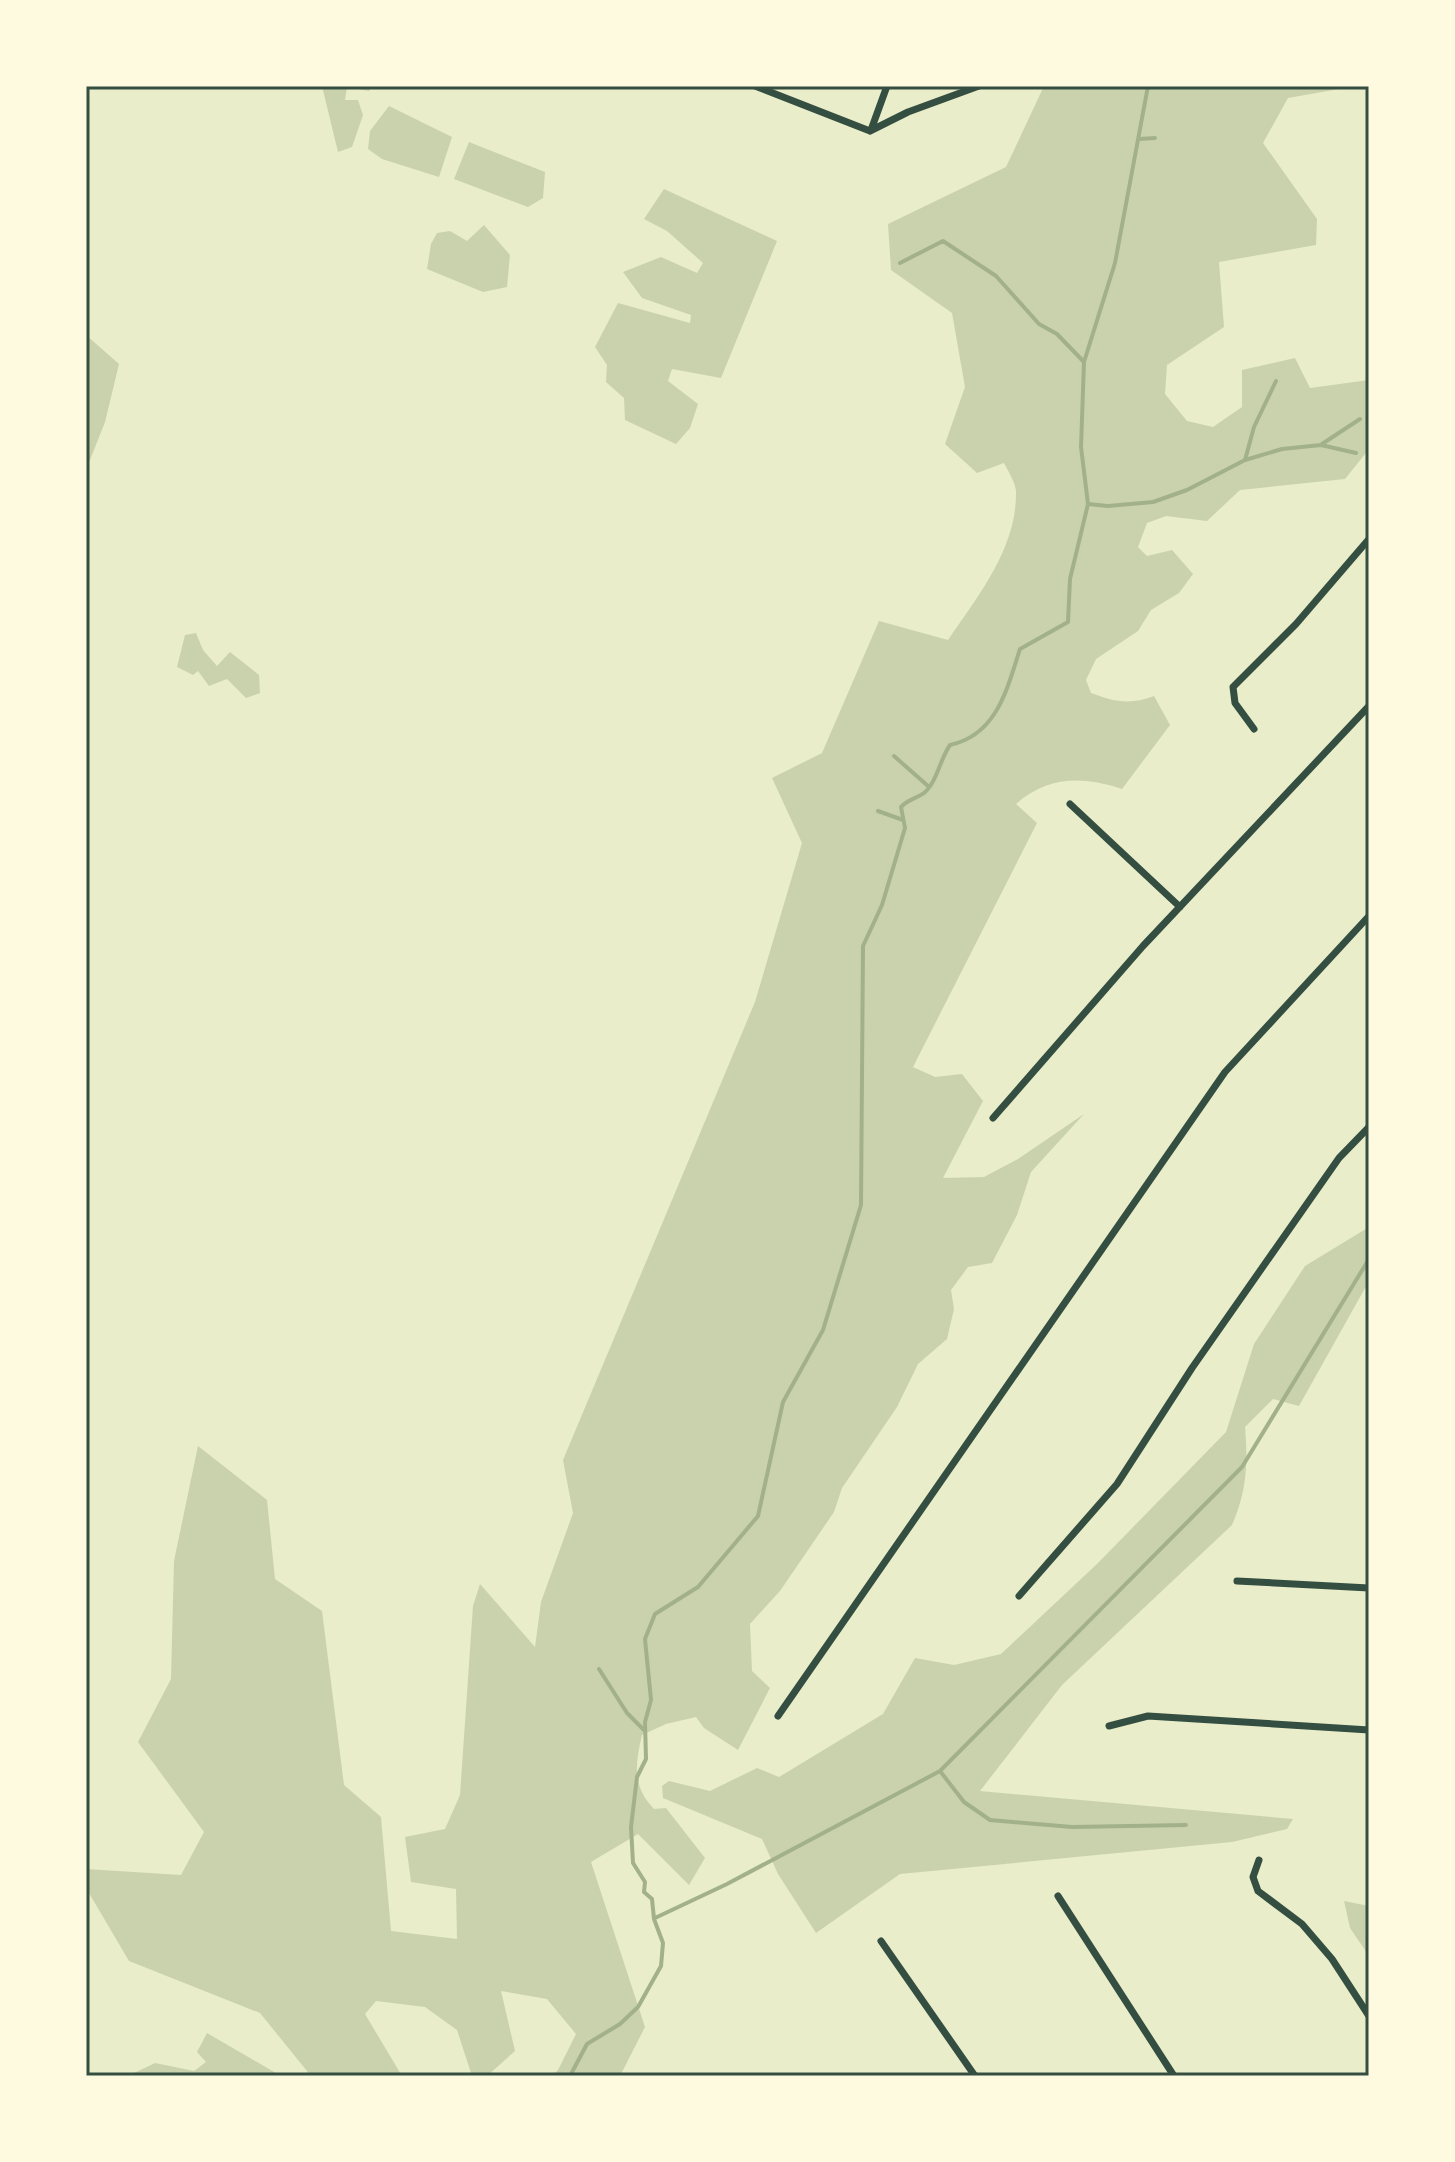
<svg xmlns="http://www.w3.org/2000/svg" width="1455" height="2162" font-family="'Sofia Sans Condensed',sans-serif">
<rect width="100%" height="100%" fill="#e9edc9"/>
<path fill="#cad2ad" d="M 322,86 L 372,86 L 369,91 L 347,87 L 345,100 L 358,100 L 363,115 L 352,147 L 338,152 Z
M 1044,86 L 1356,86 L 1288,98 L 1263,143 L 1317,219 L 1316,245 L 1219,262 L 1224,327 L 1167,365 L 1165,394 L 1187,421 L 1213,427 L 1242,407 L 1242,370 L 1295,358 L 1310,388 L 1369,380 L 1369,449 L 1345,479 L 1240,490 L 1207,521 L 1166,516 L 1147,523 L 1138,547 L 1147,556 L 1172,550 L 1193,574 L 1179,593 L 1151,610 L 1138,631 L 1096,659 L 1086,680 L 1091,693 C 1115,702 1130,705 1154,696 L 1170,725 L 1122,789 C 1082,776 1048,776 1016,804 L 1037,823 L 913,1067 L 935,1077 L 962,1074 L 983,1101 L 943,1178 L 984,1177 L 1018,1159 L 1084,1114 L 1031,1172 L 1017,1215 L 992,1263 L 968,1267 L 951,1290 L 954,1309 L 947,1339 L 918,1364 L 897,1407 L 842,1488 L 834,1512 L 780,1591 L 750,1624 L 752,1671 L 770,1688 L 738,1750 L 704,1728 L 696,1717 L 666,1724 L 642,1735 C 635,1765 632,1786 654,1809 L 666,1808 L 705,1858 L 689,1885 L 638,1834 L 591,1862 L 645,2027 L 620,2076 L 552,2076 L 558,2070 L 576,2034 L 547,1999 L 501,1991 L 515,2051 L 487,2076 L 472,2076 L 457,2030 L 425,2007 L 376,2001 L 365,2014 L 402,2076 L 311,2076 L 260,2013 L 129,1961 L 86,1888 L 86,1869 L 181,1875 L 204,1832 L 138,1742 L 171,1679 L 174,1561 L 198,1446 L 267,1500 L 275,1579 L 322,1611 L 344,1785 L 381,1817 L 391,1931 L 457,1939 L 456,1889 L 411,1882 L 405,1837 L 445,1829 L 460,1795 L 473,1606 L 480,1584 L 535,1647 L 541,1602 L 573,1513 L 563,1460 L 755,1002 L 802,843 L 772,778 L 822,753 L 879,621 L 948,640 C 978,596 1017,548 1016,492 C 1016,483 1008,471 1004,463 L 977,473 L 945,444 L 965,387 L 952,313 L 891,270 L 888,224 L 1006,167 Z
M 389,106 L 452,137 L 439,177 L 382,159 L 368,149 L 370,131 Z
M 469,142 L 545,172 L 543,198 L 528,207 L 454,179 Z
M 664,189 L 777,241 L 721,378 L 672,369 L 668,381 L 698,404 L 690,428 L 676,444 L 625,420 L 624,398 L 606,382 L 607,365 L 595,347 L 618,303 L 690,323 L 691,315 L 642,298 L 623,272 L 661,257 L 697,273 L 703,263 L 667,231 L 644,219 Z
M 484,225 L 510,255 L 507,287 L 483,292 L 427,269 L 431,244 L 437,233 L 450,231 L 467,241 Z
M 86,335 L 119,364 L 105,422 L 86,470 Z
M 196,633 L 203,650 L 217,666 L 230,652 L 259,675 L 260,693 L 246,698 L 227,679 L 209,686 L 198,671 L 193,675 L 177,667 L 185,635 Z
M 1369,1227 L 1369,1281 L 1299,1406 L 1273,1399 L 1245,1427 C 1248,1463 1247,1491 1232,1525 L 1062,1685 L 980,1791 L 1293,1819 L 1287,1829 L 1232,1842 L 900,1874 L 816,1933 L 778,1874 L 762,1839 L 663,1798 L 662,1786 L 669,1781 L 710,1791 L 757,1768 L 779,1777 L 883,1714 L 915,1658 L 954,1665 L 1001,1654 L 1098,1563 L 1226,1432 L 1254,1344 L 1305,1266 Z
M 1344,1901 L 1369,1906 L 1369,1956 L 1350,1928 Z
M 207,2033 L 281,2076 L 128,2076 L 155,2063 L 194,2071 L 206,2062 L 197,2052 Z"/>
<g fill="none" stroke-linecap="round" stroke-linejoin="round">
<path stroke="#a3b18a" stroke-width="4" d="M 1139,139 L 1155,138
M 900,263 L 943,241 L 996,276 L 1039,324 L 1057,334 L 1084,362
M 1322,444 L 1360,419
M 1245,460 L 1254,427 L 1276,381
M 1088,504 L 1108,506 L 1153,502 L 1187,490 L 1245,460 L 1282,449 L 1321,445 L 1356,453
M 894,756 L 928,786
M 878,811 L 903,820
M 599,1669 L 627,1713 L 644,1730
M 940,1771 L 964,1802 L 990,1820 L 1072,1827 L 1186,1825
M 655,1918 L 727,1884 L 940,1771 L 1242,1467 L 1369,1259
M 570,2076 L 587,2044 L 620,2024 L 638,2007 L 661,1966 L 663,1943 L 654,1919 L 652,1899 L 644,1892 L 645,1882 L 633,1863 L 631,1827 L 637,1777 L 646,1759 L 645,1722 L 651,1700 L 645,1639 L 655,1614 L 698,1587 L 758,1516 L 783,1402 L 823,1330 L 861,1205 L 863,946 L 882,905 L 905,828 L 901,807 C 908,799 916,799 924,793 C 937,782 940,759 950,745 C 997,735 1007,689 1020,649 L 1068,622 L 1070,579 L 1088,504 L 1081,447 L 1084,362 L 1115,263 L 1148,86"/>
<path stroke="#344e41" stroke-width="7" d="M 755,86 L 870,131
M 871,130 L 887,86
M 870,131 L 908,112 L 979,86
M 1254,729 L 1235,703 L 1233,687 L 1296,624 L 1369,539
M 1070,804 L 1180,907
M 993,1118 L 1143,946 L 1369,706
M 1237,1581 L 1369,1588
M 1019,1596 L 1117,1484 L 1192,1368 L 1339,1158 L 1369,1127
M 778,1716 L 1225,1072 L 1369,916
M 1109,1726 L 1148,1716 L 1369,1730
M 1259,1860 L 1253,1877 L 1258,1891 L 1302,1924 L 1332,1959 L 1369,2016
M 1058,1896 L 1174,2076
M 881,1941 L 975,2076"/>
</g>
<rect width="1455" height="2162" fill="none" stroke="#fefae0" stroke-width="176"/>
<rect x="88" y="88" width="1279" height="1986" fill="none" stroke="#344e41" stroke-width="3"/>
</svg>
